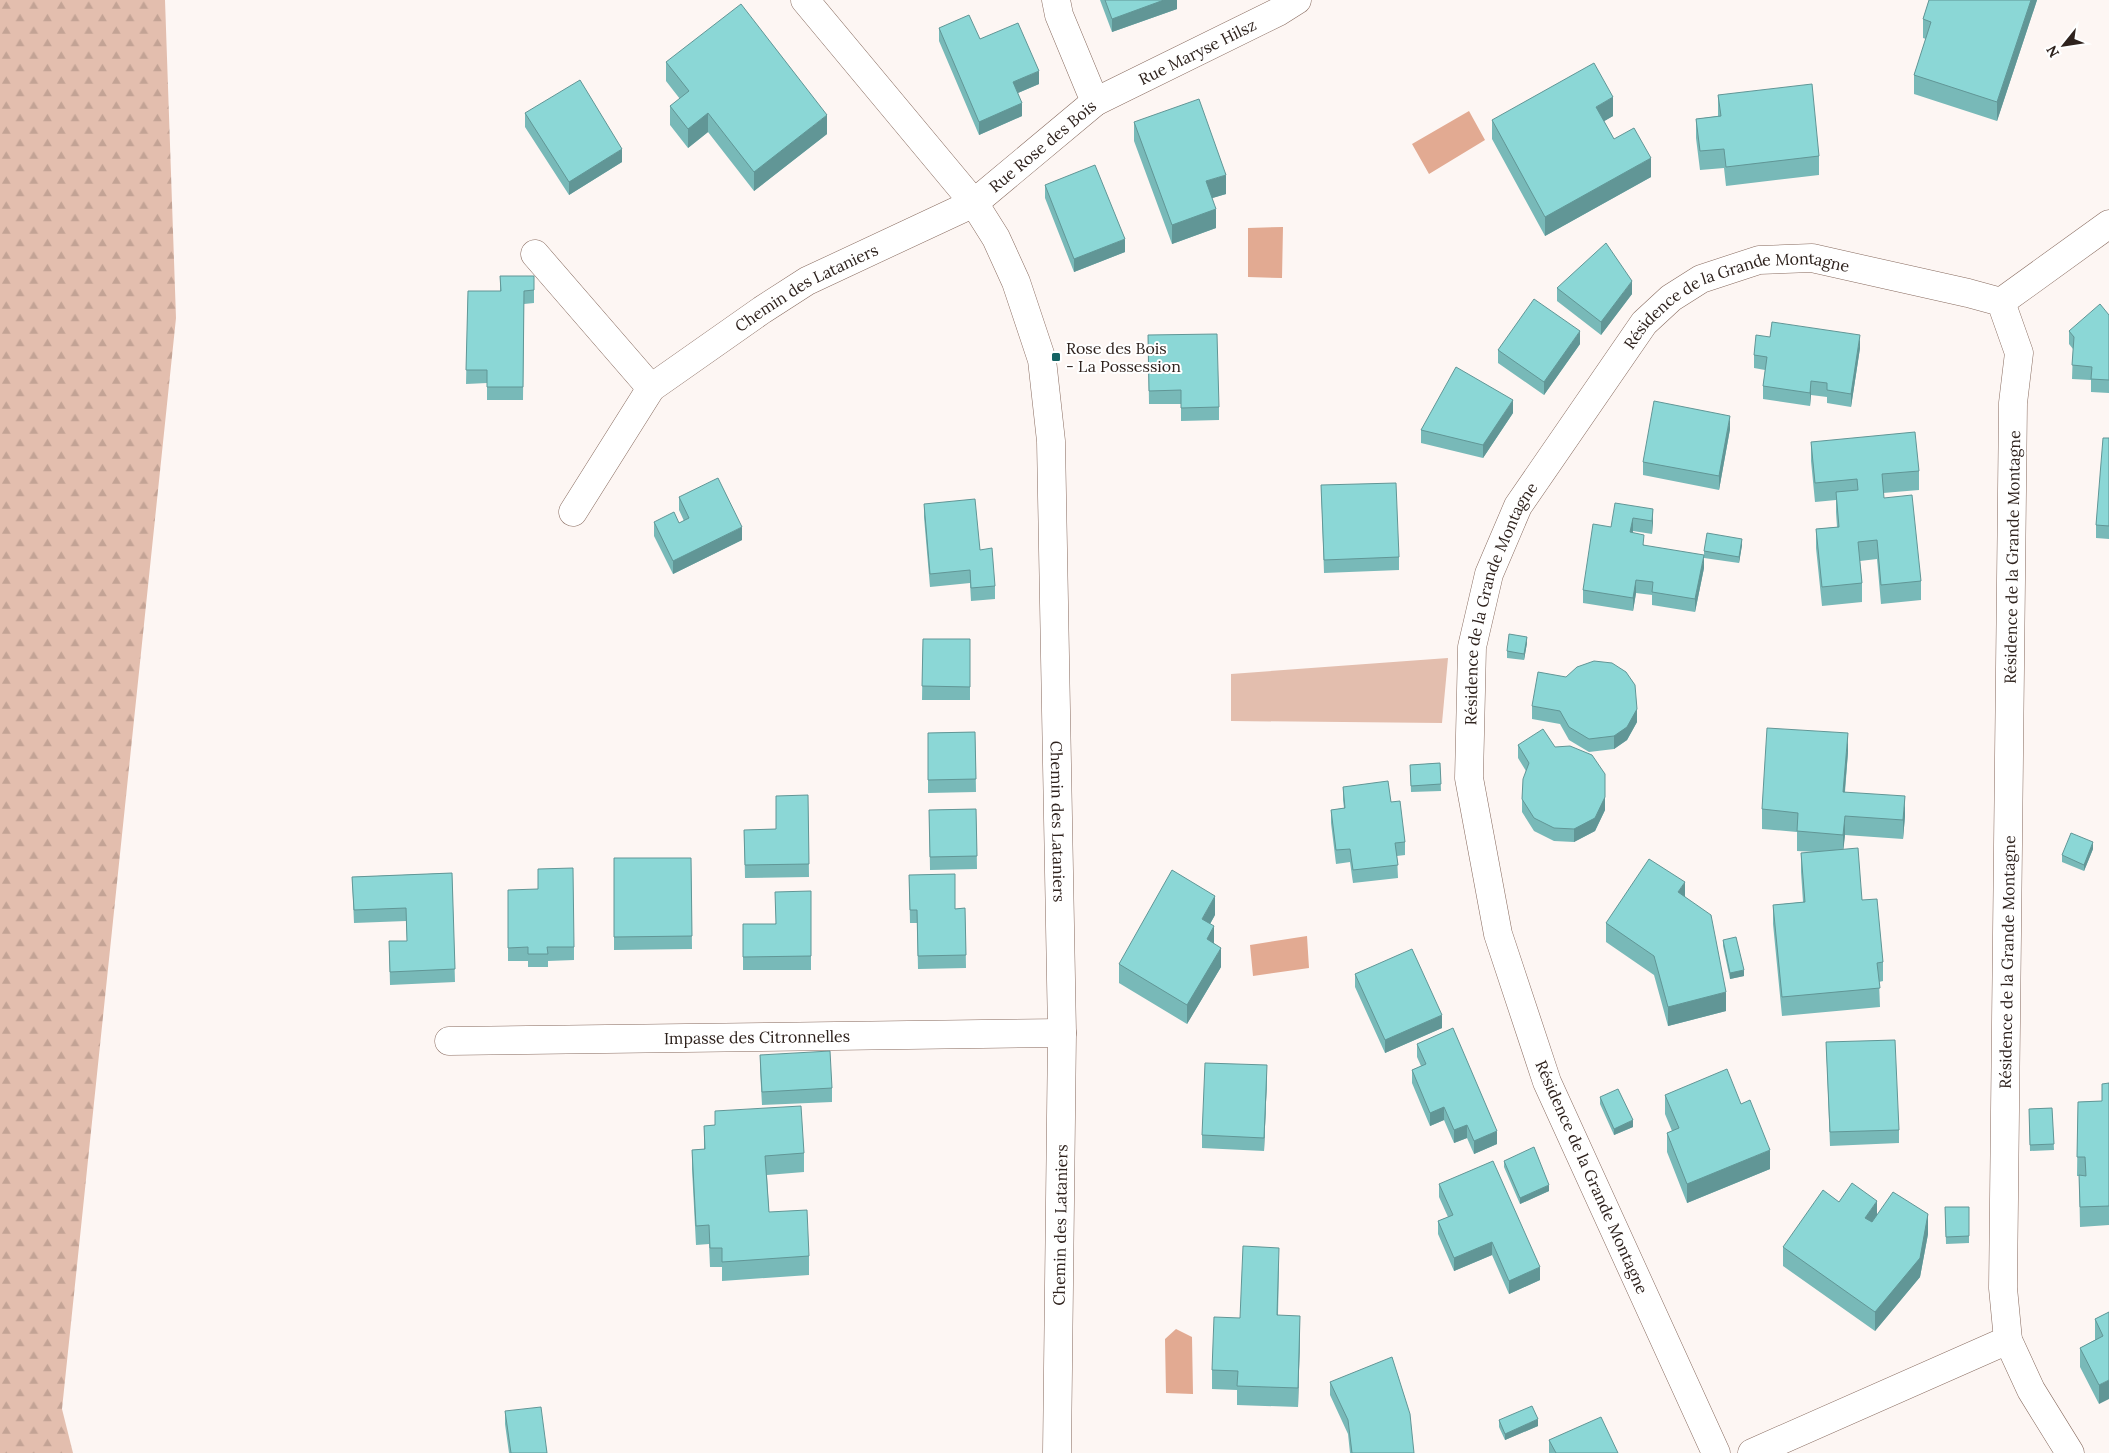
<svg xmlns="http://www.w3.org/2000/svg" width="2109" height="1453" font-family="Lora,serif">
<defs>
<pattern id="forest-firs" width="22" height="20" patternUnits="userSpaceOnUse" patternTransform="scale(1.25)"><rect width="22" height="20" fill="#e3beae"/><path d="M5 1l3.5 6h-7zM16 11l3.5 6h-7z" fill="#c3a395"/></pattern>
</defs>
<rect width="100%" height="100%" fill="#fdf6f3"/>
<path fill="#e3beae" d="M 1448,658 L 1442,723 L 1231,721 L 1231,674 Z"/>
<path fill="url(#forest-firs)" d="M 0,0 L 165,0 L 176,318 L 62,1409 L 73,1453 L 0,1453 Z"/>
<path fill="#e2aa92" d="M 1469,111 L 1485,140 L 1429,174 L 1412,144 Z
M 1283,227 L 1282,278 L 1248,277 L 1248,228 Z
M 1307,936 L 1309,968 L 1253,976 L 1250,945 Z
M 1176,1329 L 1192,1337 L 1193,1394 L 1166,1393 L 1165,1339 Z"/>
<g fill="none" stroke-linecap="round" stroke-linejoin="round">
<defs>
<g id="minor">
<path id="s1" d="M 805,0 L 974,203 L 996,238 L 1016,282 L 1042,360 L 1051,441 L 1062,1033 L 1057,1453"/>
<path id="s2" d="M 1095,102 L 1278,12 L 1297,0"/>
<path d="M 535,254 L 651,388"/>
<path d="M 2001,302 L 2109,224"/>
<path id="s3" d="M 573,512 L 651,388 L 762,310 L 807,281 L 974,203 L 1095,102 L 1059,15 L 1056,0"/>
<path id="s4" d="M 449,1041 L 1062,1033"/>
<path id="s5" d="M 1716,1453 L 1547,1082 L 1498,934 L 1469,778 L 1472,647 L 1489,574 L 1518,506 L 1644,323 L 1671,298 L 1701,279 L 1759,260 L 1812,258 L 1968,293 L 2001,302 L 2019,353 L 2013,403 L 2003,1288 L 2008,1340 L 2031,1390 L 2070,1453"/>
<path d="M 1752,1453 L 2008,1340"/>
</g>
</defs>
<use href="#minor" stroke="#886b5f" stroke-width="29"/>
<use href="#minor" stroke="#fff" stroke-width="28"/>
</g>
<path fill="#78b9b8" d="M 1100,0 L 1177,0 L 1177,9 L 1112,32 Z
M 1929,0 L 2037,0 L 1997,121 L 1914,94 L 1914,75 L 1926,39 L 1923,38 L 1923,19 Z
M 939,28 L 980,39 L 1039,84 L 1018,93 L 1022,116 L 979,135 L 939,41 Z
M 666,62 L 827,134 L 754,191 L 708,132 L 688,148 L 670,125 L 670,106 L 680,99 L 666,81 Z
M 1718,95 L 1819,156 L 1819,175 L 1726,186 L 1724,168 L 1700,170 L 1696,138 L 1696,119 L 1718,116 Z
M 525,113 L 622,162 L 569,195 L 525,127 Z
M 1613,116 L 1604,121 L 1614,139 L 1651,177 L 1545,236 L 1492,139 L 1492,120 Z
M 1134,122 L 1226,194 L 1212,198 L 1216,228 L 1172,244 L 1134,141 Z
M 1045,185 L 1125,252 L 1074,272 L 1045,198 Z
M 500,276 L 534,276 L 534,303 L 524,304 L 523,400 L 487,400 L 487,383 L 466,384 L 468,291 L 500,291 Z
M 1557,288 L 1632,294 L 1601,335 L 1557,301 Z
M 2109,315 L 2109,393 L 2091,392 L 2091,380 L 2072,379 L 2073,349 L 2069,344 L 2069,331 Z
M 1148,335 L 1219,407 L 1219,420 L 1181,421 L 1181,404 L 1149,404 Z
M 1770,337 L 1860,348 L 1851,407 L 1827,403 L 1827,397 L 1811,395 L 1810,406 L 1763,399 L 1763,386 L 1765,370 L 1754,368 L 1754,355 Z
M 1580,344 L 1544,395 L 1498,363 L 1498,350 Z
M 1513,413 L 1483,458 L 1421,443 L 1421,430 Z
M 1730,429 L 1719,490 L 1643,475 L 1643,462 Z
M 2109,438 L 2109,539 L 2096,538 L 2096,525 Z
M 1811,442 L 1919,471 L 1919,490 L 1883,493 L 1884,498 L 1921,581 L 1921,600 L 1881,604 L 1877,559 L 1860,561 L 1862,583 L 1862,602 L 1822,606 L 1816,548 L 1816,529 L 1837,527 L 1836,512 L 1836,500 L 1815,502 L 1811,461 Z
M 1321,485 L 1399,557 L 1399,570 L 1324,573 Z
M 679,497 L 742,540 L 673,574 L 654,536 L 654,522 L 679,523 L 684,521 L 679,510 Z
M 924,504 L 980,550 L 995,586 L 995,599 L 971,601 L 970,583 L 930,587 L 924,517 Z
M 1653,509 L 1652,534 L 1633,531 L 1633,533 L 1644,545 L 1704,568 L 1695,612 L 1652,605 L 1652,595 L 1636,593 L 1633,611 L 1583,603 L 1583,590 L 1611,527 Z
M 1742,545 L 1739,563 L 1704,558 L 1704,551 Z
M 923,639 L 970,639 L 970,700 L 922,700 Z
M 1527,643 L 1524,660 L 1507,658 L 1507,651 Z
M 1532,706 L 1637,722 L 1627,740 L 1614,749 L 1589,752 L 1569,740 L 1560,724 L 1532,719 Z
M 975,732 L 976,792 L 928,793 L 928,733 Z
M 1518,745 L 1555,747 L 1605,810 L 1595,831 L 1574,842 L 1554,841 L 1534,831 L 1522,812 L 1522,799 L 1526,771 L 1518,758 Z
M 1848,752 L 1845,792 L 1905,816 L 1903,839 L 1845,835 L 1843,849 L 1862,900 L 1883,962 L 1883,981 L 1879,982 L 1880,1007 L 1782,1016 L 1773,924 L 1773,905 L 1803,902 L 1801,872 L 1801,853 L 1816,852 L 1797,851 L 1797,832 L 1762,829 L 1762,809 Z
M 1440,763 L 1441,791 L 1411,792 L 1410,765 Z
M 1343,787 L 1391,802 L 1405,842 L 1405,855 L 1397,856 L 1398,878 L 1353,883 L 1350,862 L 1336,864 L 1331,823 L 1331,810 L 1344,808 L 1343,800 Z
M 808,795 L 809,877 L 745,878 L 744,830 L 776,829 Z
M 976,809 L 977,869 L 930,870 L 929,810 Z
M 2093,849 L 2084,871 L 2062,862 L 2062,855 Z
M 614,858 L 691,858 L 692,949 L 614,950 Z
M 452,873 L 455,982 L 390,985 L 389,941 L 407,941 L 406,921 L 354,923 L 352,877 Z
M 909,875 L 955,909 L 965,908 L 966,968 L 918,969 L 917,923 L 910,923 Z
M 508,890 L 574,947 L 574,960 L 548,961 L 548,967 L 528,967 L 528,961 L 508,961 Z
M 811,891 L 811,970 L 743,970 L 743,924 L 775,924 Z
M 1685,896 L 1726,1011 L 1668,1026 L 1654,975 L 1606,942 L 1606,923 Z
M 1215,915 L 1210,924 L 1214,943 L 1221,967 L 1187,1024 L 1119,983 L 1119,964 Z
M 1723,940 L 1744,976 L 1730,979 L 1723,946 Z
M 1355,974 L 1442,1028 L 1385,1053 L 1355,987 Z
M 1826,1042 L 1899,1130 L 1899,1143 L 1830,1146 Z
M 1417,1044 L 1497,1144 L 1474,1154 L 1467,1138 L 1454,1143 L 1444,1120 L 1430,1126 L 1412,1083 L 1412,1070 L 1421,1066 L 1417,1057 Z
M 760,1055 L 832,1088 L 832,1102 L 762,1105 L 760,1069 Z
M 1267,1078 L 1264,1151 L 1202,1148 L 1202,1135 Z
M 2109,1083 L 2109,1225 L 2080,1227 L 2079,1176 L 2077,1176 L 2078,1102 L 2102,1101 Z
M 1665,1095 L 1770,1169 L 1687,1203 L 1667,1152 L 1667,1133 L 1672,1131 L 1665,1114 Z
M 1600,1097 L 1633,1127 L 1614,1135 L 1600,1104 Z
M 2052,1108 L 2054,1150 L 2030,1151 L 2029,1109 Z
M 715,1111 L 804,1153 L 804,1172 L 767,1175 L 769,1212 L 809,1256 L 809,1275 L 722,1281 L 722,1267 L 710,1267 L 709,1244 L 696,1245 L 692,1169 L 692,1150 L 704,1149 L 704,1126 L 715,1125 Z
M 1504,1161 L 1549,1191 L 1520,1204 L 1504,1167 Z
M 1439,1184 L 1540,1280 L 1509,1294 L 1492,1255 L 1454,1271 L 1438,1234 L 1438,1221 L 1448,1217 L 1439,1197 Z
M 1839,1202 L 1877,1214 L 1928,1234 L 1920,1277 L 1875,1331 L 1783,1266 L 1783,1247 Z
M 1945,1207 L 1969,1207 L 1969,1243 L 1946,1244 Z
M 1279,1267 L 1278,1315 L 1300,1335 L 1298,1407 L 1237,1405 L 1237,1390 L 1212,1389 L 1212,1370 L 1240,1318 Z
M 2109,1312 L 2099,1404 L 2080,1367 L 2080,1348 L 2095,1340 L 2095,1319 Z
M 1330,1382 L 1414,1453 L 1350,1453 L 1348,1434 L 1330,1395 Z
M 505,1411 L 547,1453 L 509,1453 L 505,1424 Z
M 1499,1420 L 1538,1426 L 1505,1440 L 1499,1427 Z
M 1549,1440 L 1618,1453 L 1549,1453 Z"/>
<path fill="#619696" d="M 1164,0 L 1177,0 L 1177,9 L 1112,32 L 1112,19 Z
M 2031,0 L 2037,0 L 1997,121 L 1997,102 Z
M 1039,71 L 1039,84 L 1013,95 L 1013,82 Z
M 1613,97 L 1613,116 L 1596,126 L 1596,107 Z
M 1022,103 L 1022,116 L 979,135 L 979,122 Z
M 708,113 L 708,132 L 688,148 L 688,129 Z
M 827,115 L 827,134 L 754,191 L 754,172 Z
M 622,149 L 622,162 L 569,195 L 569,182 Z
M 1651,158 L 1651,177 L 1545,236 L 1545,217 Z
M 1226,175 L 1226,194 L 1206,200 L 1206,181 Z
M 1216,209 L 1216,228 L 1172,244 L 1172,225 Z
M 1125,239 L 1125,252 L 1074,272 L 1074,259 Z
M 1632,281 L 1632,294 L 1601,335 L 1601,322 Z
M 1580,331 L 1580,344 L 1544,395 L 1544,382 Z
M 1860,335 L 1860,348 L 1851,407 L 1851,394 Z
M 1811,381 L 1811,395 L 1810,406 L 1810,393 Z
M 1513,400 L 1513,413 L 1483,458 L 1483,445 Z
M 1730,416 L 1730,429 L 1719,490 L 1719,476 Z
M 1653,509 L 1653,523 L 1652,534 L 1652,521 Z
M 1633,518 L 1633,531 L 1630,546 L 1630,532 Z
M 742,527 L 742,540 L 673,574 L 673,561 Z
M 1742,539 L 1742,545 L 1739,563 L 1739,557 Z
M 1704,555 L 1704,568 L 1695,612 L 1695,599 Z
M 1636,580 L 1636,593 L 1633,611 L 1633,598 Z
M 1527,637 L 1527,643 L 1524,660 L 1524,654 Z
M 1637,709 L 1637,722 L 1627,740 L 1614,749 L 1614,736 Z
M 1848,733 L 1848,752 L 1843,811 L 1843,792 Z
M 1905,796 L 1905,816 L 1903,839 L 1903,820 Z
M 1605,797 L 1605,810 L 1595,831 L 1574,842 L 1574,829 Z
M 1845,816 L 1845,835 L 1843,854 L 1843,835 Z
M 2093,842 L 2093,849 L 2084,871 L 2084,865 Z
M 1685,882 L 1685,901 L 1678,892 Z
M 1215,896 L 1215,915 L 1202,938 L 1202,919 Z
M 1214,926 L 1214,945 L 1207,939 Z
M 1221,948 L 1221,967 L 1187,1024 L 1187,1005 Z
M 1744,970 L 1744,976 L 1730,979 L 1730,973 Z
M 1726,992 L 1726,1011 L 1668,1026 L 1668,1007 Z
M 1442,1015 L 1442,1028 L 1385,1053 L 1385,1040 Z
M 1267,1065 L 1267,1078 L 1264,1151 L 1264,1138 Z
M 1444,1107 L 1444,1120 L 1430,1126 L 1430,1113 Z
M 1633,1120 L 1633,1127 L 1614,1135 L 1614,1129 Z
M 1467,1125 L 1467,1138 L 1454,1143 L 1454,1130 Z
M 1497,1131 L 1497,1144 L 1474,1154 L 1474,1141 Z
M 1770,1150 L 1770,1169 L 1687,1203 L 1687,1184 Z
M 1549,1185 L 1549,1191 L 1520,1204 L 1520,1198 Z
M 1877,1201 L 1877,1220 L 1865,1237 L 1865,1218 Z
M 1928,1214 L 1928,1234 L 1920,1277 L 1875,1331 L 1875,1312 Z
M 1492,1242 L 1492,1255 L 1454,1271 L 1454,1258 Z
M 1540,1267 L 1540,1280 L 1509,1294 L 1509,1281 Z
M 1300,1316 L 1300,1335 L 1298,1407 L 1298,1388 Z
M 2109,1380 L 2109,1399 L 2099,1404 L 2099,1385 Z
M 1538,1419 L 1538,1426 L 1505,1440 L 1505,1434 Z"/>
<path fill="#8bd7d6" stroke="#619696" d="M 1105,0 L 1164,0 L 1112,19 Z
M 1929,0 L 2031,0 L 1997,102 L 1914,75 L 1931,22 L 1923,19 Z
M 741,4 L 827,115 L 754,172 L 708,113 L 688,129 L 670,106 L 689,91 L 666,62 Z
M 969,15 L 980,39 L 1018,23 L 1039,71 L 1013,82 L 1022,103 L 979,122 L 939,28 Z
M 1594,63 L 1613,97 L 1596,107 L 1614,139 L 1634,128 L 1651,158 L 1545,217 L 1492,120 Z
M 580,80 L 622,149 L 569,182 L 525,113 Z
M 1812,84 L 1819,156 L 1726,167 L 1724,149 L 1700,151 L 1696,119 L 1721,116 L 1718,95 Z
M 1199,99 L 1226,175 L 1206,181 L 1216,209 L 1172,225 L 1134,122 Z
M 1095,165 L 1125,239 L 1074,259 L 1045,185 Z
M 1606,243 L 1632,281 L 1601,322 L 1557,288 Z
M 500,276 L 534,276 L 534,290 L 524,291 L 523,387 L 487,387 L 487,370 L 466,370 L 468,291 L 501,291 Z
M 1534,299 L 1580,331 L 1544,382 L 1498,350 Z
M 2100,304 L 2109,315 L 2109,380 L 2091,379 L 2092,367 L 2072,365 L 2074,337 L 2069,331 Z
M 1772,322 L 1860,335 L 1851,394 L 1827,390 L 1827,383 L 1811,381 L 1810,393 L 1763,386 L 1767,357 L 1754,355 L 1756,335 L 1770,337 Z
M 1217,334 L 1219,407 L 1181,408 L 1181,390 L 1149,391 L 1148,335 Z
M 1456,367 L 1513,400 L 1483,445 L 1421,430 Z
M 1654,401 L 1730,416 L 1719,476 L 1643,462 Z
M 1915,432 L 1919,471 L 1882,474 L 1884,498 L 1912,495 L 1921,581 L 1881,585 L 1877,540 L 1858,542 L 1862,583 L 1822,587 L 1816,529 L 1839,527 L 1836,492 L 1858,490 L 1857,479 L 1815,483 L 1811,442 Z
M 2103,438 L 2109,438 L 2109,526 L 2096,525 Z
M 718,478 L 742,527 L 673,561 L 654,522 L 674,512 L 679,523 L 689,518 L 679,497 Z
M 1396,483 L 1399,557 L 1324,560 L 1321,485 Z
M 975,499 L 980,550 L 992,548 L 995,586 L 971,588 L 970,570 L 930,574 L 924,504 Z
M 1615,503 L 1653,509 L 1652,521 L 1633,518 L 1630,532 L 1644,535 L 1643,545 L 1704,555 L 1695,599 L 1652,592 L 1653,582 L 1636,580 L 1633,598 L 1583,590 L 1593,524 L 1611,527 Z
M 1707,533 L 1742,539 L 1739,557 L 1704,551 Z
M 1509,634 L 1527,637 L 1524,654 L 1507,651 Z
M 923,639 L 970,639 L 970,687 L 922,686 Z
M 1594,661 L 1612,663 L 1626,672 L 1635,685 L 1637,709 L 1627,727 L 1614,736 L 1589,739 L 1569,727 L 1560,711 L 1532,706 L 1538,672 L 1566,677 L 1577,667 Z
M 1767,728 L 1848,733 L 1843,792 L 1905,796 L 1903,820 L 1845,816 L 1843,835 L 1797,831 L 1798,813 L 1762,809 Z
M 1543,729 L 1555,747 L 1570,746 L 1592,755 L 1605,774 L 1605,797 L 1595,818 L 1574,829 L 1554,828 L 1534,818 L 1522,799 L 1523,779 L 1529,763 L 1518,745 Z
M 975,732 L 976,779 L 928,780 L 928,733 Z
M 1440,763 L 1441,784 L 1411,786 L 1410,765 Z
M 1388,781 L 1391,802 L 1400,801 L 1405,842 L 1395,843 L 1398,865 L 1353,870 L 1350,849 L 1336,850 L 1331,810 L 1345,808 L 1343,787 Z
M 808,795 L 809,864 L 745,865 L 744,830 L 776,829 L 776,796 Z
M 976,809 L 977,856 L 930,857 L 929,810 Z
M 2071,833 L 2093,842 L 2084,865 L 2062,855 Z
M 1858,848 L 1862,900 L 1877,899 L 1883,962 L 1877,963 L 1880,988 L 1782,997 L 1773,905 L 1805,902 L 1801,853 Z
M 614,858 L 691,858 L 692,936 L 614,937 Z
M 1649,859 L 1685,882 L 1678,892 L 1711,915 L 1726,992 L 1668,1007 L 1654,956 L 1606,923 Z
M 573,868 L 574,947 L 547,947 L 548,954 L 528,954 L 528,947 L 508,948 L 508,890 L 538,889 L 538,869 Z
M 1172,870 L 1215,896 L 1202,919 L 1214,926 L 1207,939 L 1221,948 L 1187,1005 L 1119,964 Z
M 452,873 L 455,969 L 390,972 L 389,941 L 407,941 L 406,908 L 354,910 L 352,877 Z
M 955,874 L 955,909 L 965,908 L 966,955 L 918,956 L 917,910 L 910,910 L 909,875 Z
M 811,891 L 811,956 L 743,957 L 743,924 L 776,924 L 775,892 Z
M 1736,937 L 1744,970 L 1730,973 L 1723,940 Z
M 1412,949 L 1442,1015 L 1385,1040 L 1355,974 Z
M 1453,1028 L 1497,1131 L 1474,1141 L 1467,1125 L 1454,1130 L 1444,1107 L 1430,1113 L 1412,1070 L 1426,1064 L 1417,1044 Z
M 1895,1040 L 1899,1130 L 1830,1132 L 1826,1042 Z
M 830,1051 L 832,1088 L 762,1092 L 760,1055 Z
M 1205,1063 L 1267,1065 L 1264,1138 L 1202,1135 Z
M 1727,1069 L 1741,1104 L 1750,1100 L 1770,1150 L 1687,1184 L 1667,1133 L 1679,1128 L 1665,1095 Z
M 2109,1083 L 2109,1206 L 2080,1207 L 2079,1175 L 2086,1176 L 2085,1157 L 2077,1157 L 2078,1102 L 2102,1101 L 2102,1084 Z
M 1618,1089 L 1633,1120 L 1614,1129 L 1600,1097 Z
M 801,1106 L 804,1153 L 765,1156 L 769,1212 L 807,1210 L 809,1256 L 722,1262 L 722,1248 L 710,1248 L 709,1225 L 696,1226 L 692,1150 L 705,1149 L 704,1126 L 715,1125 L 715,1111 Z
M 2052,1108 L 2054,1144 L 2030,1145 L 2029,1109 Z
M 1534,1147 L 1549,1185 L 1520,1198 L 1504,1161 Z
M 1493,1161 L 1540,1267 L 1509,1281 L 1492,1242 L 1454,1258 L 1438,1221 L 1453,1215 L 1439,1184 Z
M 1852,1183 L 1877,1201 L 1865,1218 L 1872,1222 L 1893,1192 L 1928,1214 L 1920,1258 L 1875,1312 L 1783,1247 L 1823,1190 L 1839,1202 Z
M 1945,1207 L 1969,1207 L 1969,1236 L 1946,1237 Z
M 1243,1246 L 1279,1248 L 1277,1315 L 1300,1316 L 1298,1388 L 1237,1386 L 1238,1371 L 1212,1370 L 1214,1317 L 1240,1318 Z
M 2109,1312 L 2109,1380 L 2099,1385 L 2080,1348 L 2103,1336 L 2095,1319 Z
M 1392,1357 L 1410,1414 L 1414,1453 L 1352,1453 L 1348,1420 L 1330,1382 Z
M 1532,1406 L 1538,1419 L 1505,1434 L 1499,1420 Z
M 541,1407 L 547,1453 L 511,1453 L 505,1411 Z
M 1601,1417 L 1618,1453 L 1556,1453 L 1549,1440 Z"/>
<rect fill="#146363" stroke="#fff" stroke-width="2" x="1051" y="352" width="10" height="10" rx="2.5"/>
<g text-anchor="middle" stroke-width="4" stroke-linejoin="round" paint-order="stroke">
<g font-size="16" fill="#2e221d" stroke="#fff">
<text dy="6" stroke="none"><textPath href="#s2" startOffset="114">Rue Maryse Hilsz</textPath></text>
<text dy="6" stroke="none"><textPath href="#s3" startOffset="609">Rue Rose des Bois</textPath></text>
<text dy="6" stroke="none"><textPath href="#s3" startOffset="332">Chemin des Lataniers</textPath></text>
<text dy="6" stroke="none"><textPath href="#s5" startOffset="1322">Résidence de la Grande Montagne</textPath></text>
<text transform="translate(2012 557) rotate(-89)" y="6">Résidence de la Grande Montagne</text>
<text dy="6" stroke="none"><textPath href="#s5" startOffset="902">Résidence de la Grande Montagne</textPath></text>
<text dy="6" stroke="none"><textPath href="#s1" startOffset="898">Chemin des Lataniers</textPath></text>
<text transform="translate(2007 962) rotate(-89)" y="6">Résidence de la Grande Montagne</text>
<text dy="6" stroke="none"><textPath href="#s4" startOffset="308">Impasse des Citronnelles</textPath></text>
<text transform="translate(1592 1177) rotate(66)" y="6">Résidence de la Grande Montagne</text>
<text transform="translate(1060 1225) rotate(-89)" y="6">Chemin des Lataniers</text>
</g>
<g font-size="16" fill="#2e221d" stroke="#fff" text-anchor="start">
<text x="1066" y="354">Rose des Bois<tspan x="1066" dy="18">- La Possession</tspan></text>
</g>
</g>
<g transform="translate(2064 45) rotate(240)" stroke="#ffffff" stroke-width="4" paint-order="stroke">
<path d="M0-4L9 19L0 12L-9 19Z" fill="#2e221d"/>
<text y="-8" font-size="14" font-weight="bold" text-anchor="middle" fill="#2e221d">N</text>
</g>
</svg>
